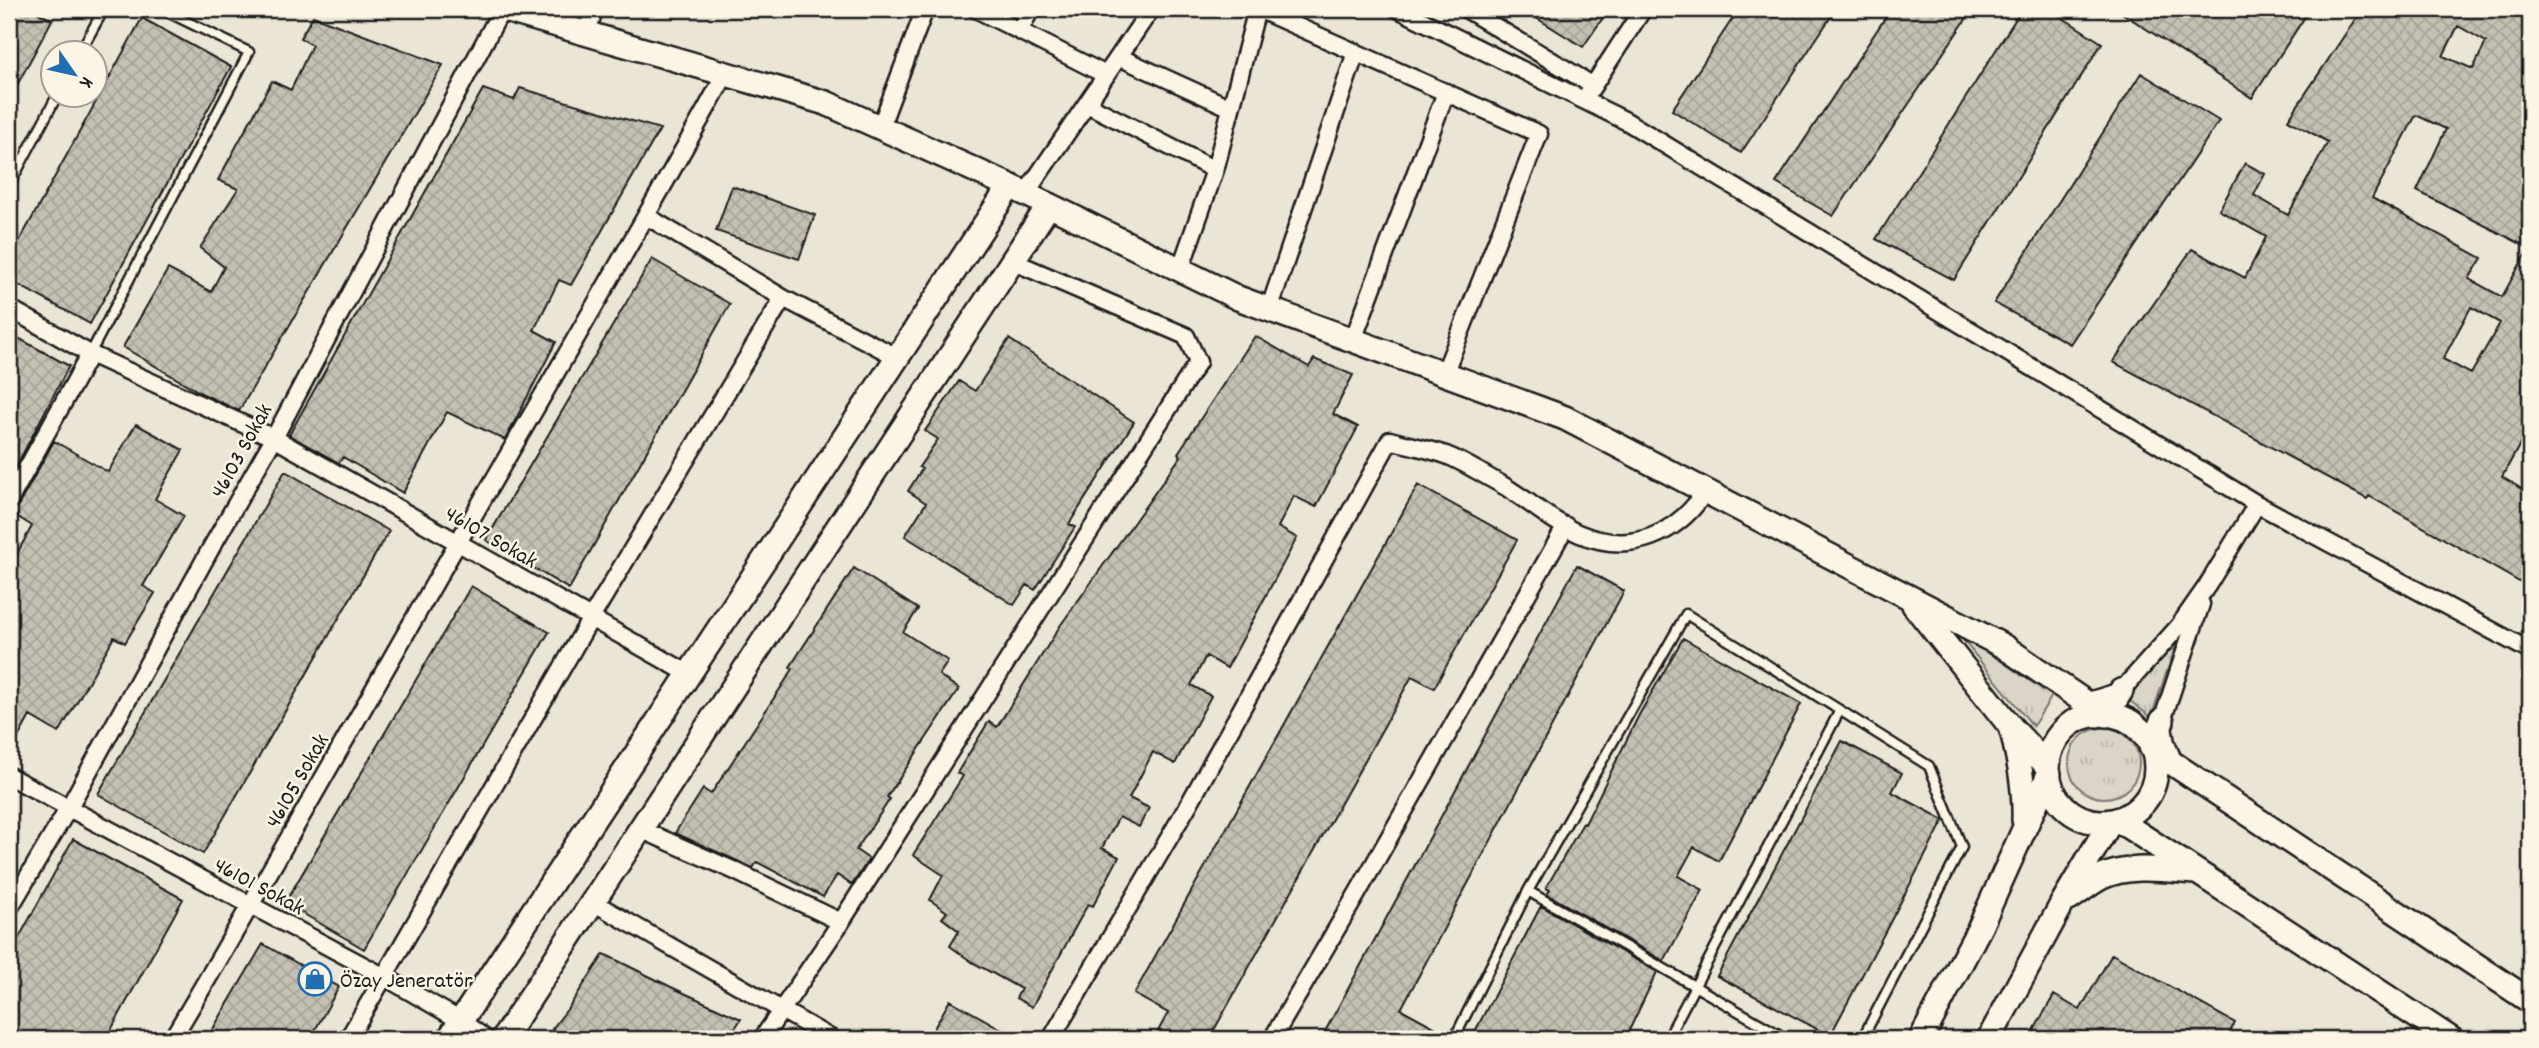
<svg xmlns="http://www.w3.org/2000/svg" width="2539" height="1048" font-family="Dekko,sans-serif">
<defs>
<pattern id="grass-tufts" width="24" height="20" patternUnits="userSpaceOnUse" patternTransform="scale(1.75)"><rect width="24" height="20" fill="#dbd5c8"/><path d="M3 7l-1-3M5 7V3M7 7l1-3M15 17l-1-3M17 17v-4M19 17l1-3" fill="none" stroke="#bbb6ab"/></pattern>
<pattern id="building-cross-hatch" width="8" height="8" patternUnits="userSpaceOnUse" patternTransform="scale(1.75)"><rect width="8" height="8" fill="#c4c0b3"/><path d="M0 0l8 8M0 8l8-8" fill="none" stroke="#a8a499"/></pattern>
</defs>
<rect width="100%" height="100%" fill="#fcf5e5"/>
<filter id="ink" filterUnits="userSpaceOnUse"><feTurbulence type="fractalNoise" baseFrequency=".0143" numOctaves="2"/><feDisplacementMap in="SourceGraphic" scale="14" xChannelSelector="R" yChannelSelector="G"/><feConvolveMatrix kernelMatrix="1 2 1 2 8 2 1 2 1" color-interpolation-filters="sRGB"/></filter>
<g filter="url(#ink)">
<path fill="#ebe5d6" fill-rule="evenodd" d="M 9,9 L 2530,9 L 2530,1039 L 9,1039 ZM 52,52 L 94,52 L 94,94 L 52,94 Z"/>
<path fill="url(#grass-tufts)" stroke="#7c7872" stroke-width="2" d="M 1954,629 L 2052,696 L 2033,726 Z
M 2180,633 L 2151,717 L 2126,698 Z
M2069 763a35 35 0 1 1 70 0a35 35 0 1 1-70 0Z"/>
<path fill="url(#building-cross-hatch)" stroke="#1c1c1c" stroke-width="2" fill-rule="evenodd" d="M 9,9 L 31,9 L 52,20 L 9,100 Z
M 1522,9 L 1609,9 L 1583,47 Z
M 1739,9 L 1836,9 L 1741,153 L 1672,110 Z
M 1891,9 L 1973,9 L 1833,216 L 1776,183 Z
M 2022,9 L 2049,9 L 2102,43 L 1954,280 L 1876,239 Z
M 2116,9 L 2310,9 L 2252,98 Z
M 2362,9 L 2530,9 L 2530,438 L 2525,435 L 2502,477 L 2530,494 L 2530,588 L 2369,496 L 2367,499 L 2113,362 L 2192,249 L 2245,278 L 2266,237 L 2219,210 L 2245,163 L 2265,174 L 2254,195 L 2288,215 L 2328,142 L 2288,120 ZM 2458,26 L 2486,42 L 2473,69 L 2443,56 ZM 2416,115 L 2446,129 L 2417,191 L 2529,248 L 2502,297 L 2469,279 L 2482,258 L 2372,198 ZM 2471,307 L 2500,323 L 2471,374 L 2443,359 Z
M 313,16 L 443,65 L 239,411 L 203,394 L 123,347 L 168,269 L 211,292 L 224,267 L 200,248 L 238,189 L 218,180 L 272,81 L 291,90 L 312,45 L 300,38 Z
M 142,18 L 231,67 L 90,324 L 9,280 L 9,260 Z
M 2141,73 L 2219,121 L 2070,344 L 1994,303 Z
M 520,88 L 660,129 L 571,285 L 559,280 L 534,330 L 556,342 L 505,440 L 447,412 L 403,493 L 343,457 L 339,463 L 289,435 L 483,89 L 514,100 Z
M 732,186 L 815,215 L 799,259 L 716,231 Z
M 652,259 L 730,304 L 569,589 L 486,540 Z
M 9,333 L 69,366 L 9,480 Z
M 1255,336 L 1309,367 L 1314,359 L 1353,375 L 1333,414 L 1358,427 L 1316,507 L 1294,496 L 1278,527 L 1297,538 L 1227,668 L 1206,656 L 1191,685 L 1211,696 L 1175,764 L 1153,752 L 1129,798 L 1149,808 L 1139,827 L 1119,817 L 1102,848 L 1119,857 L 1093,906 L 1088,904 L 1032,1007 L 1016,998 L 1021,989 L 972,962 L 950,946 L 959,931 L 942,918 L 947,912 L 930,900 L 943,875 L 913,855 L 963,776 L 957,773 L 989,721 L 997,727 L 1060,626 L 1181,456 L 1178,453 Z
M 1009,339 L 1134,422 L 1069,524 L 1075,527 L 1035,590 L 1027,585 L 1014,605 L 905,536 L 926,503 L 908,491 L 922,469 L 919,467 L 938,439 L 925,431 L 959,381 L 975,391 Z
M 136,424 L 183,450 L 155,499 L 184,516 L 143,586 L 155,593 L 125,643 L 114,637 L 59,733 L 30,716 L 9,754 L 9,568 L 32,526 L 9,511 L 18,506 L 54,441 L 108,472 Z
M 285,471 L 389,531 L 203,854 L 98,794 Z
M 1418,485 L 1517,540 L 1434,688 L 1412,676 L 1209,1039 L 1169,1039 L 1157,1033 L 1168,1013 L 1134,994 Z
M 1577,565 L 1624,591 L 1401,1009 L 1449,1035 L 1448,1039 L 1321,1039 Z
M 854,568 L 918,609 L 903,632 L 948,661 L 939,675 L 959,689 L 887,797 L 890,799 L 856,850 L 869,859 L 852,885 L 837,875 L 823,897 L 757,862 L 753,868 L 675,833 L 703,789 L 711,794 L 793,669 L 790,667 Z
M 471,586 L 549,632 L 364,949 L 285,903 Z
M 1683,638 L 1801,704 L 1719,861 L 1694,847 L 1678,876 L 1703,890 L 1664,961 L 1547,894 L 1550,890 L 1546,888 L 1583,823 L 1585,824 L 1639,715 Z
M 1842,741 L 1902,773 L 1892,792 L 1944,820 L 1830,1036 L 1717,976 Z
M 73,839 L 183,899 L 106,1039 L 9,1039 L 9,956 Z
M 1541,906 L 1657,972 L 1625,1039 L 1471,1039 Z
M 263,944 L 339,987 L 310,1039 L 207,1039 Z
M 604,954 L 671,987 L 741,1019 L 728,1039 L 565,1039 L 552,1029 L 569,1007 Z
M 2112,954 L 2235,1023 L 2226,1039 L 2029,1039 L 2054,995 L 2080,1010 Z
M 950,1000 L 1019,1039 L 928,1039 Z"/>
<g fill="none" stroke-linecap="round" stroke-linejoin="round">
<defs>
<path id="lane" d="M 80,52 L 104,9
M 9,186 L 58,94
M 90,354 L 249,52 L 161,9
M 1528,891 L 1787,1039
M 1454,1039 L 1528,891 L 1686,614 L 1929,766 L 1962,847 L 1862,1039
M 1667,1039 L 1840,710"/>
<path id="street" d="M 976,9 L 1106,75
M 1258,9 L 1539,134 L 1444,374
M 1398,9 L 1626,121 L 2257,504 L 2207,586 L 2179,626 L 2154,654 L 2121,691 L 2085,702
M 1466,9 L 1592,85
M 1019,31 L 1031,9
M 586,32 L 595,9
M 1119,57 L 1231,108
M 1589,92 L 1643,9
M 1087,104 L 1215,170
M 880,128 L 925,9
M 1026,193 L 1151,9
M 648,217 L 783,298 L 897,357
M 1180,270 L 1215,170 L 1257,9
M 9,308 L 90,354 L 274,438 L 689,674
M 1269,310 L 1356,52
M 1353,340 L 1446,92
M 9,501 L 90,354
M 2257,504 L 2530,651
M 2175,765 L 2166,743 L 2162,721 L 2201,604
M 9,776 L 385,977 L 461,1021 L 486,1039
M 640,829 L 735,871 L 841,922
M 593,902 L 832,1039
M 9,909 L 68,809 L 211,548 L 274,438 L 502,9
M 172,1039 C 269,876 362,709 457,544 C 547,387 639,232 726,73
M 348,1039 L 591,618 L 783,298
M 762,1039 L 841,922 L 1198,362 L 1186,336 L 1012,261
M 1051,1039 L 1189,804 L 1390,440 C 1408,445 1428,449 1446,455 C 1464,462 1482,474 1499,483 C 1526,498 1551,522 1580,534 C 1631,555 1676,535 1705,492
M 1272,1039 L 1357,894 L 1566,526"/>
<path id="secondary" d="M 502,9 L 826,103 L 1010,186 L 1238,298 L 1565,418 L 2003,646 L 2085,702 L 2097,715
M 1914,605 L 2011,727 L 2048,767
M2048 768a54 54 0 1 1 108 0a54 54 0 1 1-108 0Z
M 2106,715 L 2121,691
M 2012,730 C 2019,761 2025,788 2024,820
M 2151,747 L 2162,721
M 2154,751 L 2530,1001
M 2118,820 L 2451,1039
M 2069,899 C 2080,892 2090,883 2102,877 C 2130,864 2165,870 2195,872
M 449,1039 L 1010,186
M 503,1039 L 1049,205
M 1921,1039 L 1980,927 L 2049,774
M 1989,1039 L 2063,902 L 2111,821"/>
</defs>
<use href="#lane" stroke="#1c1c1c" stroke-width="13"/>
<use href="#street" stroke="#1c1c1c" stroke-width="21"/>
<use href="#secondary" stroke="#1c1c1c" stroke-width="28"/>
<use href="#lane" stroke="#fcf5e5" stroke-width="8"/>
<use href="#street" stroke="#fcf5e5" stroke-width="16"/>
<use href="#secondary" stroke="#fcf5e5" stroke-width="23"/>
</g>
</g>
<defs>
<symbol id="shop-ring" viewBox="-11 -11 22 22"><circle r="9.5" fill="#fcf5e5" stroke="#1f6fb2" stroke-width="1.5"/><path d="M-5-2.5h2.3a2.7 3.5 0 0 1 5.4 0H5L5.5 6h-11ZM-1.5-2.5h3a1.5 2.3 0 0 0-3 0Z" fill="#1f6fb2"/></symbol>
</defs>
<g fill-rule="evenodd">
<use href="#shop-ring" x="296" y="960" width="38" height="38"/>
</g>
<g text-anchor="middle" stroke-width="5" stroke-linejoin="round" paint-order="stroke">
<g font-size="23" fill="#1c1c1c" stroke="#fcf5e5">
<text transform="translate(240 450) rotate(-61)" y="8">46103 Sokak</text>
<text transform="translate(492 536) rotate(30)" y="8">46107 Sokak</text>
<text transform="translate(296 780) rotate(-60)" y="8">46105 Sokak</text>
<text transform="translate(260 885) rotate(28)" y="8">46101 Sokak</text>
</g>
<g font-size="23" fill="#1c1c1c" stroke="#fcf5e5" text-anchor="start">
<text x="340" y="987">Özay Jeneratör</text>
</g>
</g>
<rect width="2539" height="1048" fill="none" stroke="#fcf5e5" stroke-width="35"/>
<rect x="18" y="18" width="2504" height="1013" fill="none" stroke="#1c1c1c" stroke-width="2.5" filter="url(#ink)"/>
<g transform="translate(74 74) rotate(124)"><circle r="33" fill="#fcf5e5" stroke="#a29e95" stroke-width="2"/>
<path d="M0-5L12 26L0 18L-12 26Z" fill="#1f6fb2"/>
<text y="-10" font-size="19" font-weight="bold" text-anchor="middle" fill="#1c1c1c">K</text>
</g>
</svg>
